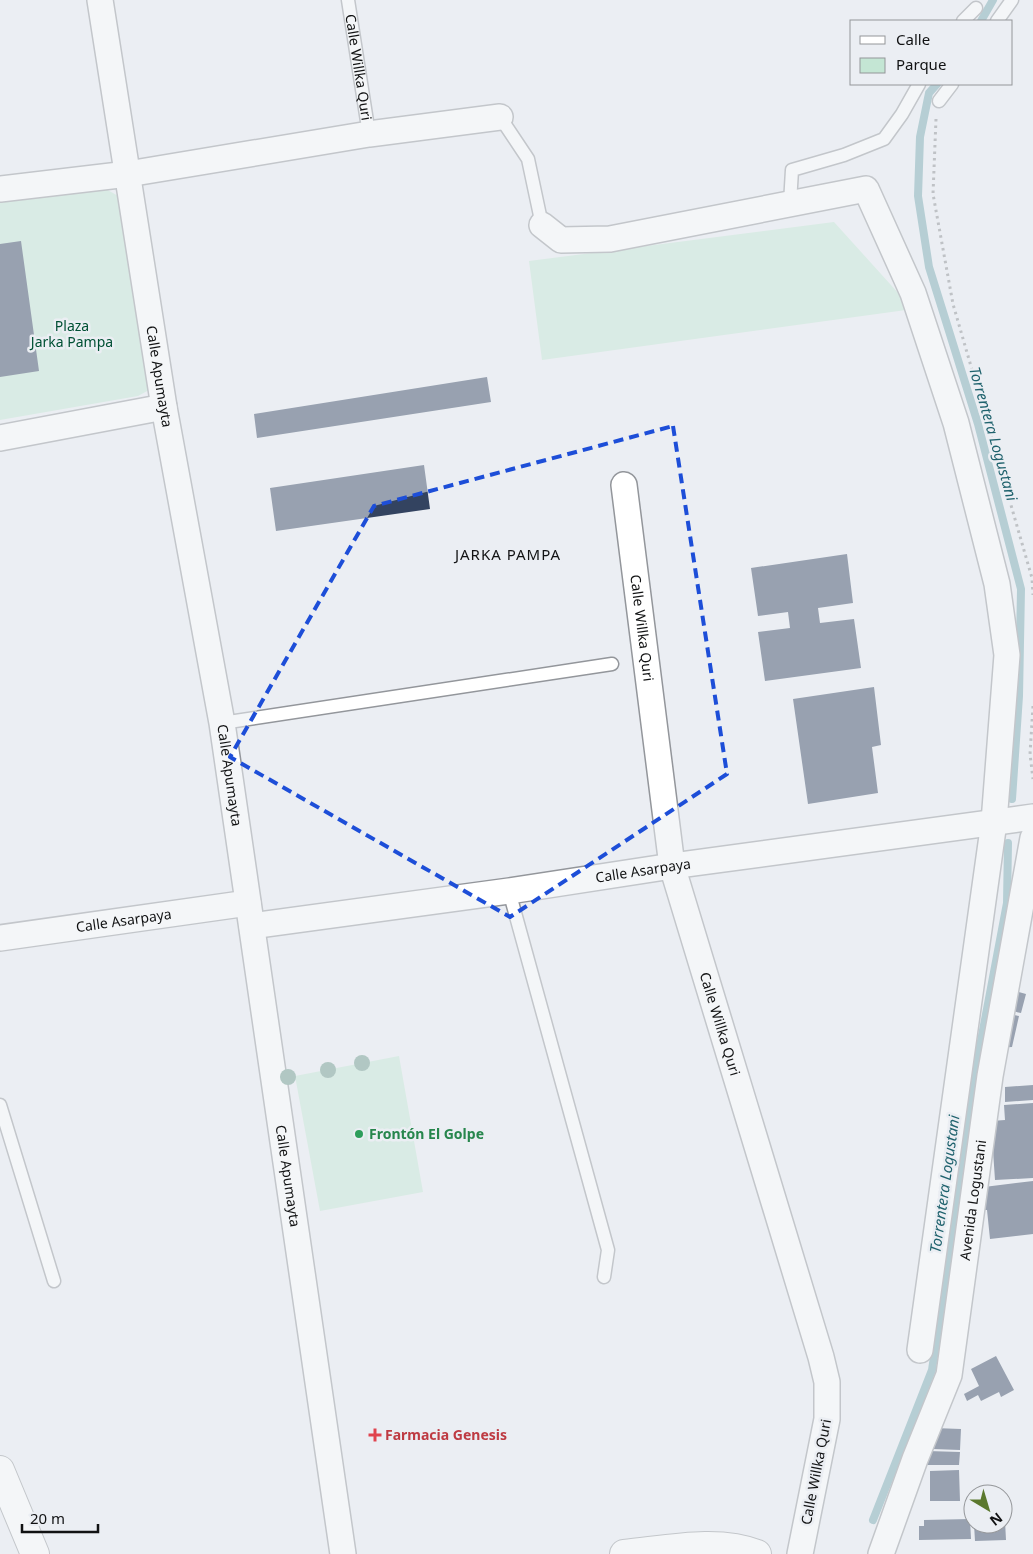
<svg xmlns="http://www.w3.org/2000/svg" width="1033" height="1554" font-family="'Noto Sans',sans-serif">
<rect width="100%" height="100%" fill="#ebeef3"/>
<path fill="#c4e6d4" d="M 104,188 L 120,197 L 149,390 L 138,396 L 0,420 L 0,202 Z
M 834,222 L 900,295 L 906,310 L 542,360 L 529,261 Z
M 399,1056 L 423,1192 L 320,1211 L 295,1076 Z"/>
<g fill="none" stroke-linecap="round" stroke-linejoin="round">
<path stroke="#75a7b0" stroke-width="8" d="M 981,21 L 993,0
M 937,84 L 929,93 L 920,137 L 918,196 L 929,267 L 978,424 L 1021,589 L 1019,696 L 1012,799
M 873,1520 L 932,1370 L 977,1062 L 1007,903 L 1008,843"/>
</g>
<path fill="#334360" d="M 21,241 L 39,371 L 0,377 L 0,244 Z
M 487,377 L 491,402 L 257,438 L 254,414 Z
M 424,465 L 430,509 L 276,531 L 270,488 Z
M 847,554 L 853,603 L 818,608 L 820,623 L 854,619 L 861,668 L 765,681 L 758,632 L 790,628 L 788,612 L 758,616 L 751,568 Z
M 874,687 L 881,745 L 872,747 L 878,793 L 808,804 L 793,699 Z
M 1012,990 L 1026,994 L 1021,1013 L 1007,1010 Z
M 1003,1013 L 1019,1016 L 1012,1047 L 996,1048 Z
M 1033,1085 L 1033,1100 L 1005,1102 L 1005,1087 Z
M 1033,1103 L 1033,1178 L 995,1180 L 991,1121 L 1005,1120 L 1004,1105 Z
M 1033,1181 L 1033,1234 L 990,1239 L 987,1210 L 979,1210 L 976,1188 Z
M 996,1356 L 1014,1390 L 1001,1397 L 999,1392 L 981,1401 L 978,1395 L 967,1401 L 964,1394 L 979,1386 L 971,1369 Z
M 934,1428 L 961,1429 L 960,1450 L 933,1449 Z
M 927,1451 L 960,1452 L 959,1465 L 927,1465 Z
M 959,1470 L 960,1501 L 930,1501 L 930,1471 Z
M 970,1519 L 971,1539 L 919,1540 L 919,1526 L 924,1526 L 924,1520 Z
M 1003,1521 L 1005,1521 L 1006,1540 L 975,1541 L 974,1524 L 1003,1524 Z"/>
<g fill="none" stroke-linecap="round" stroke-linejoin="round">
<defs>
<g id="lane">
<path id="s1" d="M 348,0 L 369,134"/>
<path d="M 963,21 L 976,8"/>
<path d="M 997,21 L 1012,0"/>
<path d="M 939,101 L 952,84"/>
<path d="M 500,117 L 528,159 L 542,225"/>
<path d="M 790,203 L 792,170 L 844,155 L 884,139 L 902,114 L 919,84"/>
<path d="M 222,723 L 612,664"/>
<path d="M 509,891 L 608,1250 L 604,1277"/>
<path d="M 0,1105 L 54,1281"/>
</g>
<g id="street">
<path id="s2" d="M 100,0 L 164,407 L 222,723 L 343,1554"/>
<path d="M 0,189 L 128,174 L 369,134 L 500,117"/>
<path d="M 542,225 L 561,240 L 610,239 L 866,189 L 913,293 L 956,423 L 997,584 L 1007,655 L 994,822 L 920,1350"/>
<path d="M 0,438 L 164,407"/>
<path id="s3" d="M 624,485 L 672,866 L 821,1357 L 827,1382 L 827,1419 L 800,1554"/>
<path id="s4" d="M 252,926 L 509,891 L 672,866 L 1033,817"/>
<path id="s5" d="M 0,938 L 248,903"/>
<path id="s6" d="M 881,1554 L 915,1459 L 949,1375 L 990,1076 L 1033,838"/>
</g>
<path id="secondary" d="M 0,1470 L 35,1554
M 624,1554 C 665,1550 718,1538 757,1554"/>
</defs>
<use href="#lane" stroke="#93969b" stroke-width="15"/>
<use href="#street" stroke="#93969b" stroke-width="28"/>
<use href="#secondary" stroke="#93969b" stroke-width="30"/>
<path stroke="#8a8c90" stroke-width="3" stroke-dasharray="2.5 4" stroke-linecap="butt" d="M 936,119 L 933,194 L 953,304 L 1032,578 L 1033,595
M 1033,706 L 1030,754 L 1033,779"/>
<use href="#lane" stroke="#fff" stroke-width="12"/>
<use href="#street" stroke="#fff" stroke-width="25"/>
<use href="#secondary" stroke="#fff" stroke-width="28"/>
</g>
<g fill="#6a978a">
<circle cx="362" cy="1063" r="8"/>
<circle cx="328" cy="1070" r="8"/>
<circle cx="288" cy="1077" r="8"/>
</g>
<path d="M0 0H1033V1554H0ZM 673,426 L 727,774 L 510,917 L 230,757 L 374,506 Z" fill="#ebeef3" fill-opacity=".55" fill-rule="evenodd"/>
<path fill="none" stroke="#1d4ed8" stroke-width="4" stroke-dasharray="10 6" stroke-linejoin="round" d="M 673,426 L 727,774 L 510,917 L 230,757 L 374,506 Z"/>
<circle fill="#2e9e5b" stroke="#ebeef3" stroke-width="2" cx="359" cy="1134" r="5"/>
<path fill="#e0444e" stroke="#ebeef3" stroke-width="2" d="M372.5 1427.5h5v5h5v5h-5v5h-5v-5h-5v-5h5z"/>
<g text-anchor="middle" stroke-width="5" stroke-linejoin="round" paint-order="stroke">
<g font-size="14" fill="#111213" stroke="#ebeef3">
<text dy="5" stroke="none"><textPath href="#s1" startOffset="68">Calle Willka Quri</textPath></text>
<text dy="5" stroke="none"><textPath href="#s2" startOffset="381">Calle Apumayta</textPath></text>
<text dy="5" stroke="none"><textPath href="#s3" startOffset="144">Calle Willka Quri</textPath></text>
<text dy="5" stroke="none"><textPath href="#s2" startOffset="786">Calle Apumayta</textPath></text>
<text dy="5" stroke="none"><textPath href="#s4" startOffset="395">Calle Asarpaya</textPath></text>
<text dy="5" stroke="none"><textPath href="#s5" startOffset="125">Calle Asarpaya</textPath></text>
<text dy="5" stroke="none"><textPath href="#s3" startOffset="549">Calle Willka Quri</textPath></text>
<text dy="5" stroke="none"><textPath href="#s2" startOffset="1191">Calle Apumayta</textPath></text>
<text dy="5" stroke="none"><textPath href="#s6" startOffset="368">Avenida Logustani</textPath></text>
<text transform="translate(816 1472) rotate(-79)" y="5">Calle Willka Quri</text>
</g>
<g font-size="14" fill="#005034" stroke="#ebeef3">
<text x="72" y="331">Plaza<tspan x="72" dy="16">Jarka Pampa</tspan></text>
</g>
<g font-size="14" font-weight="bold" fill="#27864d" stroke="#ebeef3" text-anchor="start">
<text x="369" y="1139">Frontón El Golpe</text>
</g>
<g font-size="14" font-weight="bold" fill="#be3a42" stroke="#ebeef3" text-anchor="start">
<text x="385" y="1440">Farmacia Genesis</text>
</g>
<g font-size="15" font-style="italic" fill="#1f626d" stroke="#ebeef3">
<text transform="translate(993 434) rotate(74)" y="5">Torrentera Logustani</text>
<text transform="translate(945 1184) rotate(-82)" y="5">Torrentera Logustani</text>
</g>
<g font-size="15" letter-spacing="1" fill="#111213" stroke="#ebeef3">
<text x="508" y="560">JARKA PAMPA</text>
</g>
</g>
<rect x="850" y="20" width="162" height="65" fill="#ebeef3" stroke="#949699"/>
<rect x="860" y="36" width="25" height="8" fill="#ffffff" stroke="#949699"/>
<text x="896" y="45" font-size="15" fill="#111213">Calle</text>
<rect x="860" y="58" width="25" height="15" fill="#c4e6d4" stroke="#949699"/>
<text x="896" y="70" font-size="15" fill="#111213">Parque</text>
<g transform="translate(988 1509) rotate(142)"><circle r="24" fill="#ebeef3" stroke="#949699"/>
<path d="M0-4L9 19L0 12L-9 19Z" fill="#5b782d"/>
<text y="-8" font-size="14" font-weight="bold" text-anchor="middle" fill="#111213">N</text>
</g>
<path d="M22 1524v8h76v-8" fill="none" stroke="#111213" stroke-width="2.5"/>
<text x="30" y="1524" font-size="15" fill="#111213" stroke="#ebeef3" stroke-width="4" paint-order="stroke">20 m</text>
</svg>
